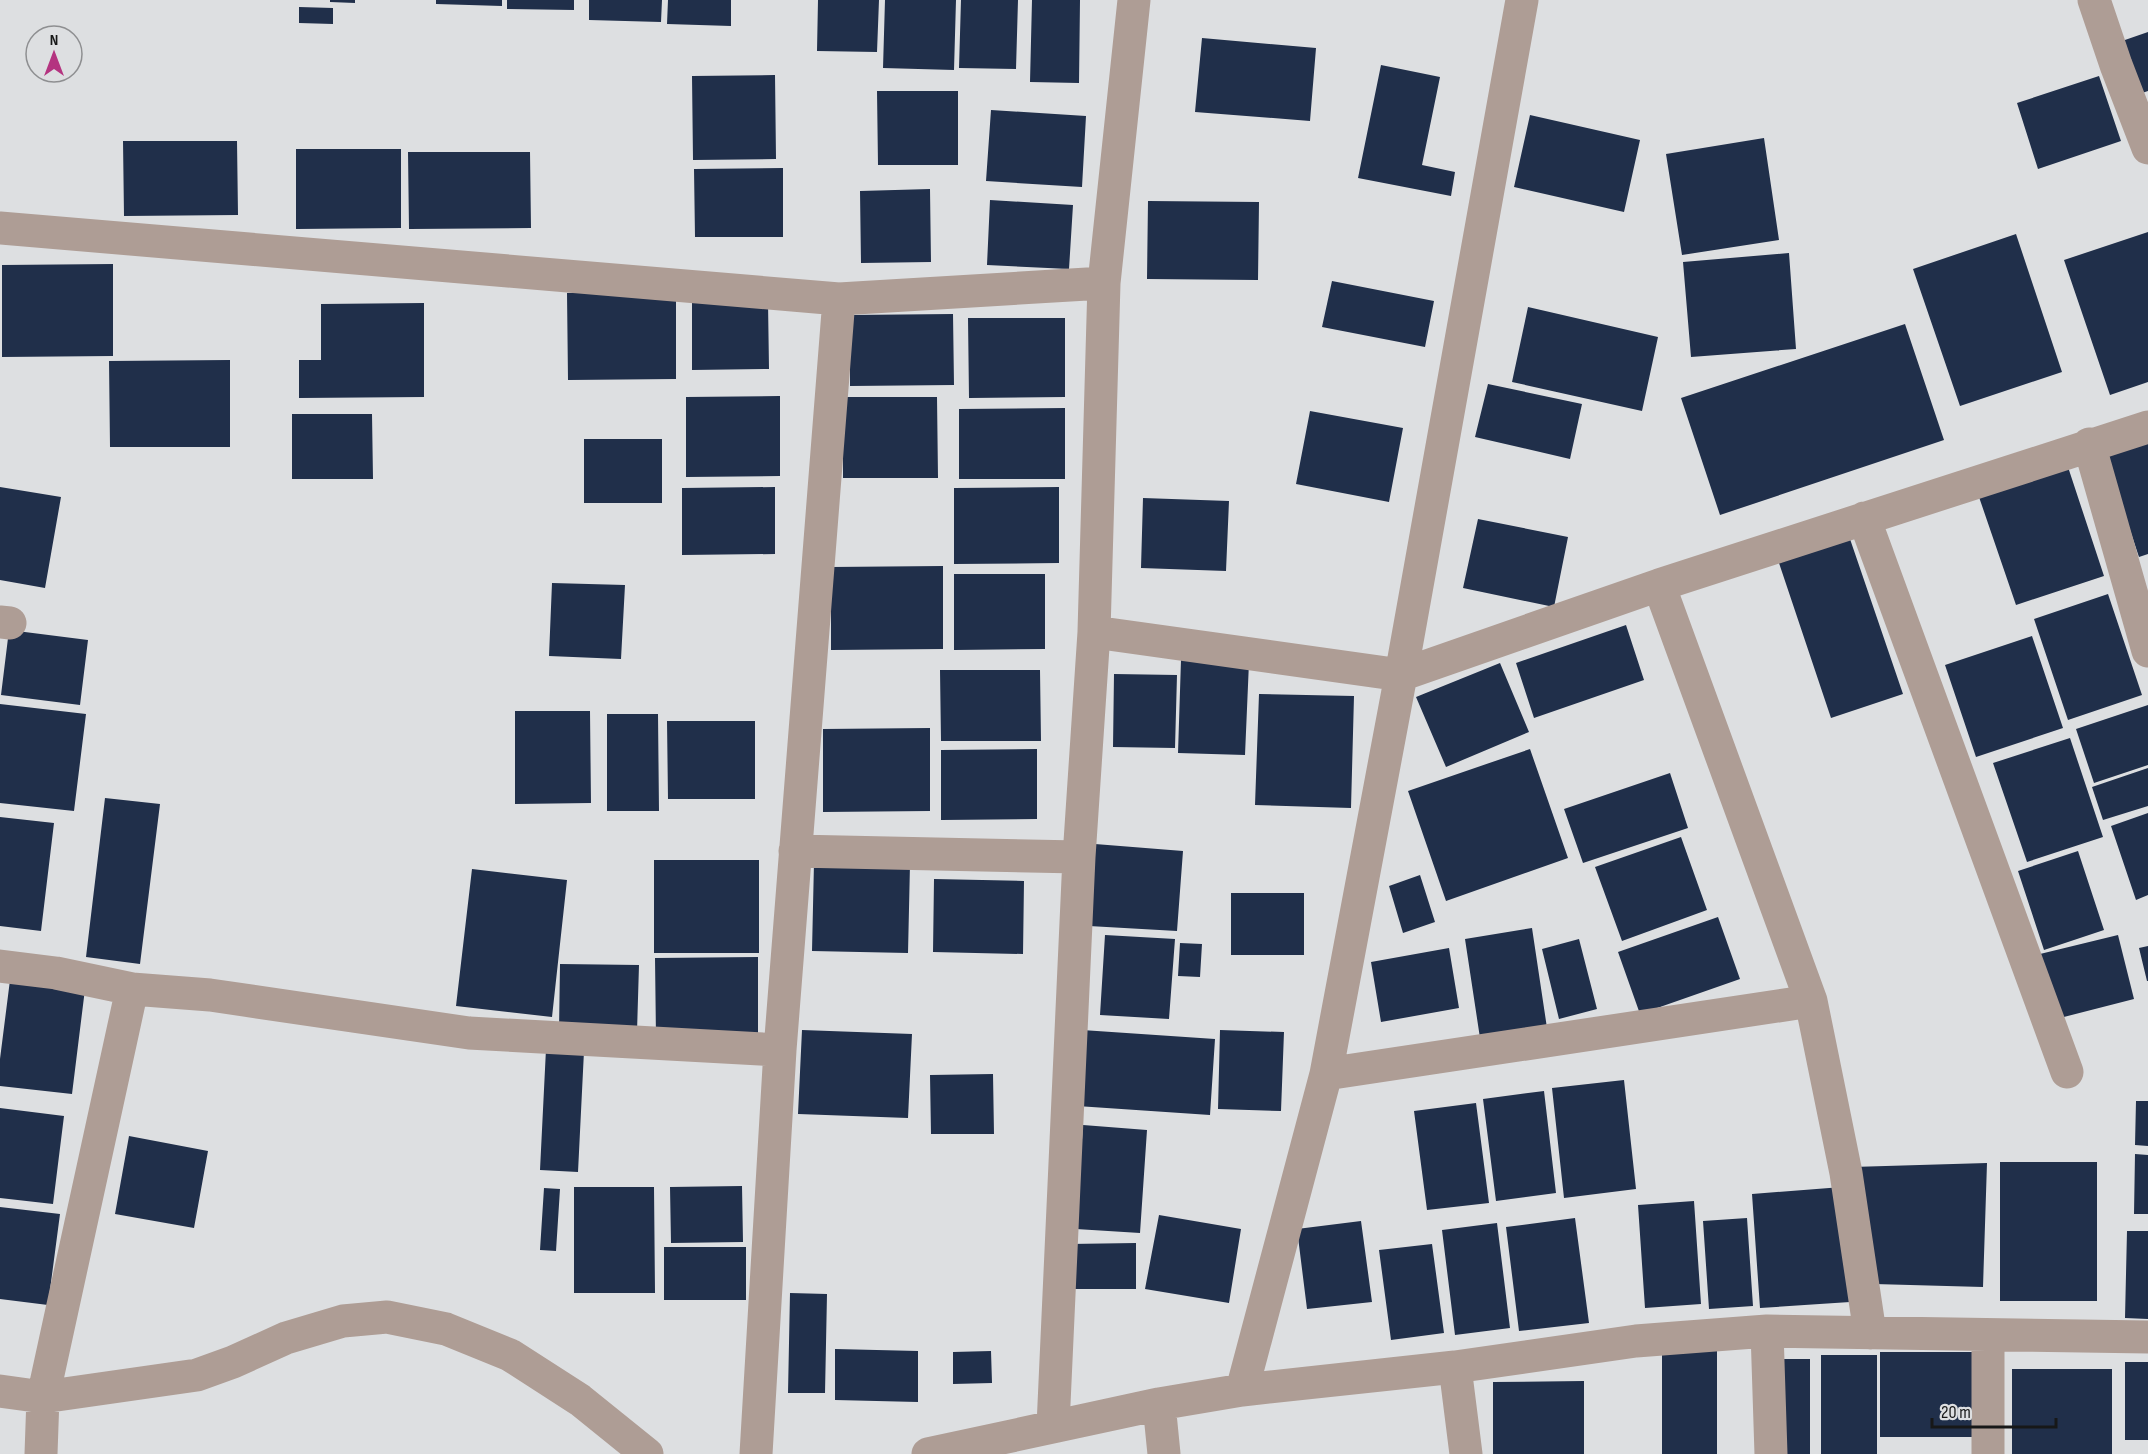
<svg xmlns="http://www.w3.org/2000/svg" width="2148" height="1454" font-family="'Sofia Sans Condensed',sans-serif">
<rect width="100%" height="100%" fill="#dddfe1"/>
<path fill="#202f4a" d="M 330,0 L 355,0 L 355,3 L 330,2 Z
M 436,0 L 502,0 L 502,6 L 436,4 Z
M 507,0 L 574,0 L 574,10 L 507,9 Z
M 589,0 L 662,0 L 661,22 L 589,20 Z
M 668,0 L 731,0 L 731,26 L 667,24 Z
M 818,0 L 879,0 L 877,52 L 817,51 Z
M 885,0 L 956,0 L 954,70 L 883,68 Z
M 961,0 L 1018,0 L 1016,69 L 959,68 Z
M 1032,0 L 1080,0 L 1079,83 L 1030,82 Z
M 299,7 L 333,8 L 333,24 L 299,23 Z
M 2148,32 L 2148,91 L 2142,93 L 2122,41 Z
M 1202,38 L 1316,48 L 1310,121 L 1195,112 Z
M 1381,65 L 1440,77 L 1422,165 L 1455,172 L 1451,196 L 1358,178 Z
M 775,75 L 776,159 L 693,160 L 692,76 Z
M 2099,76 L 2121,141 L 2038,169 L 2017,103 Z
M 877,91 L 958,91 L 958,165 L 878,165 Z
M 991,110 L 1086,116 L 1082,187 L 986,181 Z
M 1530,115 L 1640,140 L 1624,212 L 1514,187 Z
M 1764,138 L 1779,240 L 1682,255 L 1666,154 Z
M 123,141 L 237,141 L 238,215 L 124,216 Z
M 296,149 L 401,149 L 401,228 L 296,229 Z
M 408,152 L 530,152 L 531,228 L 409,229 Z
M 783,168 L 783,237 L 695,237 L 694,169 Z
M 930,189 L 931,262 L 861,263 L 860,191 Z
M 990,200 L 1073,205 L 1069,269 L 987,265 Z
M 1148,201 L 1259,202 L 1258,280 L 1147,279 Z
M 2148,232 L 2148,382 L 2110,395 L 2064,260 Z
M 2016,234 L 2062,372 L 1960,406 L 1913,269 Z
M 1789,253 L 1796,349 L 1691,357 L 1683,262 Z
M 113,264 L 113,356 L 2,357 L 2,265 Z
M 1332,281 L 1434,301 L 1425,347 L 1322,327 Z
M 676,292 L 676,379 L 568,380 L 567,293 Z
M 768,302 L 769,369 L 692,370 L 692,303 Z
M 424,303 L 424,397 L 299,398 L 299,360 L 321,360 L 321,304 Z
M 1528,307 L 1658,337 L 1642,411 L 1512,382 Z
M 953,314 L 954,385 L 850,386 L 850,315 Z
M 968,318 L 1065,318 L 1065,397 L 969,398 Z
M 1905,324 L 1944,440 L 1720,515 L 1681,398 Z
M 230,360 L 230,447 L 110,447 L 109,361 Z
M 1488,384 L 1582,404 L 1570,459 L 1475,437 Z
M 780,396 L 780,476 L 686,477 L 686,397 Z
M 843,397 L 937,397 L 938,478 L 843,478 Z
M 1065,408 L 1065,479 L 959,479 L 959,409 Z
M 1310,411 L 1403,428 L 1389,502 L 1296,484 Z
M 292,414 L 372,414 L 373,479 L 292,479 Z
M 584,439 L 662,439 L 662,503 L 584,503 Z
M 2148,440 L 2148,554 L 2139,557 L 2105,455 Z
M 2068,467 L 2104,576 L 2016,605 L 1979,497 Z
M 0,487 L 61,497 L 45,588 L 0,580 Z
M 775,487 L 775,554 L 682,555 L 682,488 Z
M 1059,487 L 1059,563 L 954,564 L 954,488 Z
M 1143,498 L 1229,501 L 1226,571 L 1141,568 Z
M 1478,519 L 1568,537 L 1554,607 L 1463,588 Z
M 1850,539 L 1903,694 L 1831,718 L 1779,563 Z
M 943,566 L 943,649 L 831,650 L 831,567 Z
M 954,574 L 1045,574 L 1045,649 L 954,650 Z
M 552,583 L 625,585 L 621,659 L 549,656 Z
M 2108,594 L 2142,695 L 2068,720 L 2034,619 Z
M 1626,625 L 1644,680 L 1534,718 L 1516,663 Z
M 9,630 L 88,640 L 80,705 L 1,695 Z
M 2032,636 L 2063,728 L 1976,757 L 1945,665 Z
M 1181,660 L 1249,662 L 1245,755 L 1178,753 Z
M 1500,663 L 1529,732 L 1446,767 L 1416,697 Z
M 940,670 L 1040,670 L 1041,741 L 941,741 Z
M 1114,674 L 1177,675 L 1175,748 L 1113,747 Z
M 1259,694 L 1354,696 L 1351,808 L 1255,805 Z
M 0,704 L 86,714 L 74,811 L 0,803 Z
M 2148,705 L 2148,765 L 2094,783 L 2076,729 Z
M 515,711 L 590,711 L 591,803 L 515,804 Z
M 607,714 L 658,714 L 659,811 L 607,811 Z
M 667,721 L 755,721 L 755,799 L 668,799 Z
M 930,728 L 930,811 L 823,812 L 823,729 Z
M 2070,738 L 2103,837 L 2027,862 L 1993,763 Z
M 1037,749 L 1037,819 L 941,820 L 941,750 Z
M 1530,749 L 1568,858 L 1446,901 L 1408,791 Z
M 2148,768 L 2148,806 L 2103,820 L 2092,787 Z
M 1670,773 L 1688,828 L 1583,863 L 1564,809 Z
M 105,798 L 160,804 L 140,964 L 86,957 Z
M 2148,813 L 2148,895 L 2136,900 L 2111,826 Z
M 0,817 L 54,823 L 41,931 L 0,926 Z
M 1681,837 L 1707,910 L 1622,941 L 1595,867 Z
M 1095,844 L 1183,851 L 1177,931 L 1089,926 Z
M 2078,851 L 2104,930 L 2044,950 L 2018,871 Z
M 654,860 L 759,860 L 759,953 L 654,953 Z
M 814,862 L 910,864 L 908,953 L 812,951 Z
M 472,869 L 567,880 L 552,1017 L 456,1006 Z
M 1420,875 L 1435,922 L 1403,933 L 1389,886 Z
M 934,879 L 1024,881 L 1023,954 L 933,952 Z
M 1231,893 L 1304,893 L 1304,955 L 1231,955 Z
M 1718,917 L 1740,979 L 1640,1014 L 1618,952 Z
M 1532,928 L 1547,1028 L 1480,1038 L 1465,939 Z
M 1105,935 L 1175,939 L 1169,1019 L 1100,1015 Z
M 2118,935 L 2134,999 L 2056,1019 L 2040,954 Z
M 1579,939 L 1597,1009 L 1559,1019 L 1542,949 Z
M 1180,943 L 1202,944 L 1200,977 L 1178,976 Z
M 2148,946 L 2148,981 L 2147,981 L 2139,948 Z
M 1449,948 L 1459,1008 L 1381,1022 L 1371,962 Z
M 758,957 L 758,1037 L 656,1038 L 655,958 Z
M 560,964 L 639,965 L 637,1032 L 559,1031 Z
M 10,980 L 85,989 L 72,1094 L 0,1086 L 0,1059 Z
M 802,1030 L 912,1034 L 908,1118 L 798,1114 Z
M 1082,1030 L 1215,1039 L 1210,1115 L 1077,1106 Z
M 1220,1030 L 1284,1032 L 1281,1111 L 1218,1109 Z
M 546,1049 L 584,1051 L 578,1172 L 540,1170 Z
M 993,1074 L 994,1134 L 931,1134 L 930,1075 Z
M 1624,1080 L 1636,1189 L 1564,1198 L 1552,1088 Z
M 1544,1091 L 1556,1193 L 1496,1201 L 1483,1099 Z
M 2136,1101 L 2148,1101 L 2148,1146 L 2135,1145 Z
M 1476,1103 L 1489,1203 L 1427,1210 L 1414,1111 Z
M 0,1108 L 64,1116 L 53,1204 L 0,1198 Z
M 1083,1125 L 1147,1130 L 1140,1233 L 1076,1229 Z
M 129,1136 L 208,1151 L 194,1228 L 115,1214 Z
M 2135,1154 L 2148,1155 L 2148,1214 L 2134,1214 Z
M 2000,1162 L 2097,1162 L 2097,1301 L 2000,1301 Z
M 1987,1163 L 1983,1287 L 1874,1284 L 1852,1167 Z
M 742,1186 L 743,1242 L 671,1243 L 670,1187 Z
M 574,1187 L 654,1187 L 655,1293 L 574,1293 Z
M 1842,1187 L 1850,1302 L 1760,1308 L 1752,1194 Z
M 544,1188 L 560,1189 L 556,1251 L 540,1250 Z
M 1694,1201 L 1701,1304 L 1645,1308 L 1638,1205 Z
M 0,1207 L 60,1214 L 48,1305 L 0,1299 Z
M 1159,1215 L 1241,1229 L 1229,1303 L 1145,1289 Z
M 1575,1218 L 1589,1323 L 1519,1331 L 1506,1227 Z
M 1747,1218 L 1753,1306 L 1709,1309 L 1703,1221 Z
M 1361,1221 L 1372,1302 L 1307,1309 L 1297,1229 Z
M 1497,1223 L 1510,1328 L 1455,1335 L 1442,1230 Z
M 2127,1231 L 2148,1231 L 2148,1319 L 2125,1318 Z
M 1136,1243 L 1136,1289 L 1069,1289 L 1069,1244 Z
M 1432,1244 L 1444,1333 L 1391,1340 L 1379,1250 Z
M 664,1247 L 746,1247 L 746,1300 L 664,1300 Z
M 790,1293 L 827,1294 L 825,1393 L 788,1393 Z
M 1662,1346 L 1717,1346 L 1717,1454 L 1662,1454 Z
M 835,1349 L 918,1351 L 918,1402 L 835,1400 Z
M 991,1351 L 992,1383 L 953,1384 L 953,1352 Z
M 1880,1352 L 1984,1352 L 1984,1437 L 1880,1437 Z
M 1821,1355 L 1877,1355 L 1877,1454 L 1821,1454 Z
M 1781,1359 L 1810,1359 L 1810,1454 L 1781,1454 Z
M 2125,1362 L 2148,1362 L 2148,1440 L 2125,1440 Z
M 2012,1369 L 2112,1369 L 2112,1454 L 2012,1454 Z
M 1584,1381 L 1584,1454 L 1493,1454 L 1493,1382 Z"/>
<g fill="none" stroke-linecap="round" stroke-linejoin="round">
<path stroke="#ae9d95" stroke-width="33" d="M 2094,0 L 2116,65 L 2148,148
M 0,228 L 839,299 L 780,1050 L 756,1454
M 1104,283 L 1134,0
M 839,299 L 1104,283 L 1094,632 L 1079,857 L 1053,1426
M 2089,444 L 2148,651
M 1864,518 L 2067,1072
M 1659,585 L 1811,1001 L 1846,1173 L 1870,1333
M 0,622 L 10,623
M 1094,632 L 1401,675 L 1659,585 L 2148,427
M 795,851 L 1079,857
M 0,966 L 56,973 L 132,989 L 43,1397 L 41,1454
M 132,989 L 210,995 L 469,1033 L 780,1050
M 1326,1074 L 1811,1001
M 1767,1331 L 1771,1454
M 1988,1336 L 1988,1454
M 1455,1367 L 1466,1454
M 1242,1390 L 1326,1074 L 1401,675 L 1522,0
M 0,1391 L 43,1397 L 197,1375 L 233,1362 L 286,1338 L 343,1321 L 387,1317 L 446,1329 L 510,1355 L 580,1400 L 647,1454
M 1159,1404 L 1164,1454
M 928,1454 L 1159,1404 L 1242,1390 L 1455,1367 L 1636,1341 L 1767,1331 L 2148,1337"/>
</g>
<g transform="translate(54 54)"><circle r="28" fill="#dddfe1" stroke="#8e8f91" stroke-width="1.5"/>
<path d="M0-4.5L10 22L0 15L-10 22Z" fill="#b43480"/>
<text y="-9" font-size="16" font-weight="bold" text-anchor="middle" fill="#171818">N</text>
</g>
<path d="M1932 1418v9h124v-9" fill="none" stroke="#171818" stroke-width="3"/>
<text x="1941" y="1418" font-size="18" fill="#171818" stroke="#dddfe1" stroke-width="4.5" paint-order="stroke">20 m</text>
</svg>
